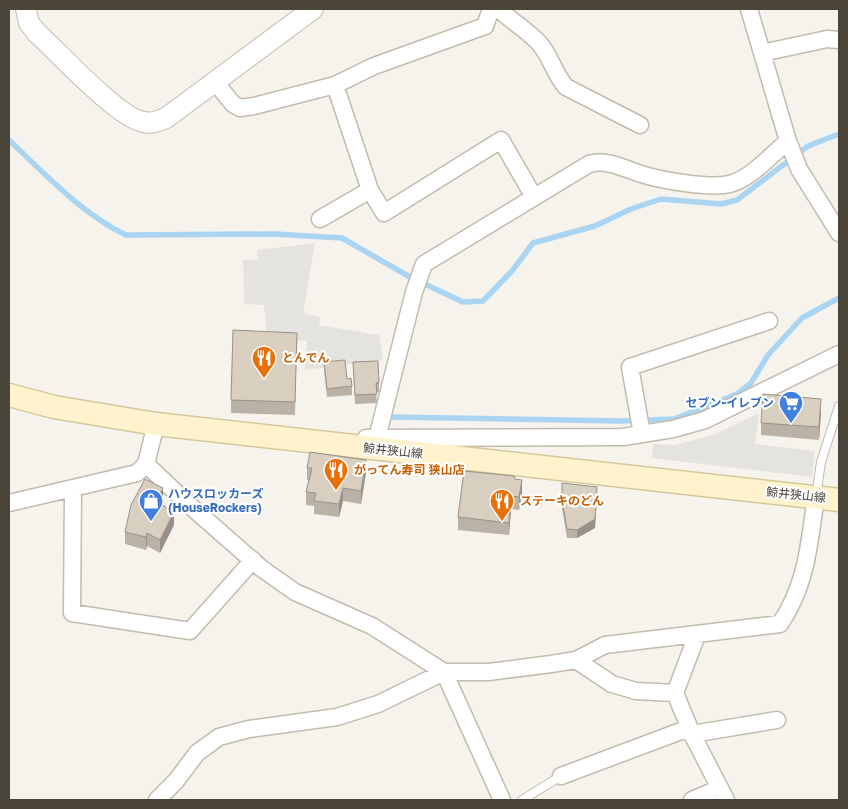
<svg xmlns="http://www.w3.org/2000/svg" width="848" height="809" font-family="'Golos Text','Noto Sans JP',sans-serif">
<rect width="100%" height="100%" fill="#f6f3ec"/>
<path fill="#e5e3e0" d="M 315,243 L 303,313 L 320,317 L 319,325 L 379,335 L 383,360 L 305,370 L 307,341 L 267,339 L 264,305 L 244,304 L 243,260 L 258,260 L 257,250 Z
M 759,413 L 755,444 L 815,451 L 812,477 L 652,458 L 653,444 L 675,445 L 713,435 Z"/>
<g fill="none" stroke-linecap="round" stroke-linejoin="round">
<path stroke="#a9d4f2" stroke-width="5.5" d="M 9,140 C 44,173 82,214 126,235 L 274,234 L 342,238 L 410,277 L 463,302 L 483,301 L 512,271 L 533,243 L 595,226 L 631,209 L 661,199 L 721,204 L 737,200 L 808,146 L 839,134
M 391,417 L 620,421 L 674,419 L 737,394 L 751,383 L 768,355 L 802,318 L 839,298"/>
<defs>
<path id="service" d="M 816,496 L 821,462 L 839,406
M 522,800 L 561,776"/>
<path id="minor" d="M 499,9 C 511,21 527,30 539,43 C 551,56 554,74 566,87 L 640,125
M 749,9 L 788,141 L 799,169 L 839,233
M 762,53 L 827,39 L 839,40
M 215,82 L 233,104 L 240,108 L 254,106 L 335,85 L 374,66 L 485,26 L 491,9
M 335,85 L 370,190 L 384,213 L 501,140 L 534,197
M 320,219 L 370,190
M 642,434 L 630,367 L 769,321
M 366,438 L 623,437 L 673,429 L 705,420 L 839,354
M 377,449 L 377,438 L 414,292 L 424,264 L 589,164 C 607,159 623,168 641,174 C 660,180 714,190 733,183 C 753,176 771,155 788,141
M 146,464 L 187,503 L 261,568 L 295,592 L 372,626 L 444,672 L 502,800
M 73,489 L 72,613 L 190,631 L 253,560
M 9,503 L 137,473 L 146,464 L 156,424
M 697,635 L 675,693 L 692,734 L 726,800
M 576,660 L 612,684 L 636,691 L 675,693
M 692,734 L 777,720
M 561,776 L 689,728
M 157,800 L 176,781 L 197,753 L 219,737 L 249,729 L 337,717 L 378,704 L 444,672 L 489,672 L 551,664 L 576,660 L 605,645 L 780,624 C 807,584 809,544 816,497
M 692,800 L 720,788"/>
<path id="tertiary" d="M 26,9 L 29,23 L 37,33 C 58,52 119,119 144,122 C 152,124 159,121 166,118 L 313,9"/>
<path id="secondary" d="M 9,395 L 54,407 L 156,424 L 839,500"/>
</defs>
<use href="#service" stroke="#c2bbae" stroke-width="10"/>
<use href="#minor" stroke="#c2bbae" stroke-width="19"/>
<use href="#tertiary" stroke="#c2bbae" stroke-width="22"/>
<use href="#secondary" stroke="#d6c79b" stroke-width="25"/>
<use href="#service" stroke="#fff" stroke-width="8"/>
<use href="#minor" stroke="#fff" stroke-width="16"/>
<use href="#tertiary" stroke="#fff" stroke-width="20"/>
<use href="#secondary" stroke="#fff3cd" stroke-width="22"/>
</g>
<path fill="#bab2a6" d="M 297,333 L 295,415 L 231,413 L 231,400 Z
M 324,362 L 347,379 L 352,386 L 352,395 L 327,397 L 324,370 Z
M 353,362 L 379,383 L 379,392 L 376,392 L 377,403 L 355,404 Z
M 821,412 L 819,440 L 761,435 L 761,423 Z
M 307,468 L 366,472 L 361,504 L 343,501 L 339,517 L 314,514 L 314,506 L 306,505 L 306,492 L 309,481 L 307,480 Z
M 515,479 L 522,493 L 519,510 L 511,509 L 509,535 L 458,530 L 458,517 Z
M 562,483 L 597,496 L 595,528 L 577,538 L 567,538 L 562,508 Z
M 163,501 L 161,504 L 174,525 L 160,553 L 147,546 L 146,550 L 125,544 L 125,532 Z"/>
<path fill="#979187" d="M 821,399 L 821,412 L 819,440 L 819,427 Z
M 366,460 L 366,472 L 361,504 L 361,491 Z
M 522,480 L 522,493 L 519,510 L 519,497 Z
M 597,487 L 595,528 L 577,538 L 577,530 Z
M 163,488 L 163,501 L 156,514 L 156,501 Z
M 343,488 L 343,501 L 339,517 L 339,504 Z
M 511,496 L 511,509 L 509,535 L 509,523 Z
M 174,512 L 174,525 L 160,553 L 160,540 Z
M 147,533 L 147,546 L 146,550 L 146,537 Z"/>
<path fill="#d8cfc1" stroke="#979187" d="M 233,330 L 297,333 L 295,402 L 231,400 Z
M 345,360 L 347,379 L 351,378 L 352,386 L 327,389 L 324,362 Z
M 378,361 L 379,383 L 376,383 L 377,394 L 355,395 L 353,362 Z
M 763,394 L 821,399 L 819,427 L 761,423 Z
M 310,452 L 366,460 L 361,491 L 343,488 L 339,504 L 314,501 L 316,493 L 306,492 L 312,468 L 307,468 Z
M 464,471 L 514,476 L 515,479 L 522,480 L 519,497 L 511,496 L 509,523 L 458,517 Z
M 145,479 L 163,488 L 156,501 L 174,512 L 160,540 L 147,533 L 146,537 L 125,532 L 131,505 Z
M 562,483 L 597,487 L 595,519 L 577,530 L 567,529 L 562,500 Z"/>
<defs>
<symbol id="restaurant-pin" viewBox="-11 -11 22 30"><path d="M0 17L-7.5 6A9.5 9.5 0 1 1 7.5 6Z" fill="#e8710a" stroke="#fff"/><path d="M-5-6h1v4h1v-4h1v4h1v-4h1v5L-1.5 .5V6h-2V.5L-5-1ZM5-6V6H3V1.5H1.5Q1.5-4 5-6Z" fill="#fff"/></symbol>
<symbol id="supermarket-pin" viewBox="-11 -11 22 30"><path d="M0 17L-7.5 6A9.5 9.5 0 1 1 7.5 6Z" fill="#3f7fe0" stroke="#fff"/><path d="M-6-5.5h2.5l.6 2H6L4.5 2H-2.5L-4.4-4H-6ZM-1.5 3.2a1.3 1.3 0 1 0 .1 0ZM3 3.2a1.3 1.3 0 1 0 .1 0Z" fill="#fff"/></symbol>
<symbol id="shop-pin" viewBox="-11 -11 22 30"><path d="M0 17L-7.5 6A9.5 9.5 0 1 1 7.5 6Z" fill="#3f7fe0" stroke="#fff"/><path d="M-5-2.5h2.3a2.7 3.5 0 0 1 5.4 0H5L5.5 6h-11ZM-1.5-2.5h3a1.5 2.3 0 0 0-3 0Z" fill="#fff"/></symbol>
</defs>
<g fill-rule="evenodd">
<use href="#restaurant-pin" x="250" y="344" width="28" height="38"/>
<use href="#supermarket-pin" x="777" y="389" width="28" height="38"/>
<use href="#restaurant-pin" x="322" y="456" width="28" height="38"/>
<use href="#shop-pin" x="137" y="487" width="28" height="38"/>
<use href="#restaurant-pin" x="488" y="487" width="28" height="38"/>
</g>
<g text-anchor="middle" stroke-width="4" stroke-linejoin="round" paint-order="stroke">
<g font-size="12" font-weight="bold" fill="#c56008" stroke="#fff" text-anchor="start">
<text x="282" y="362">とんでん</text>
<text x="354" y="474">がってん寿司 狭山店</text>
<text x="520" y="505">ステーキのどん</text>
</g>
<g font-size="12" font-weight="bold" fill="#366cbe" stroke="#fff" text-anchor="end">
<text x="774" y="407">セブン-イレブン</text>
<text x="168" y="498" text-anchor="start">ハウスロッカーズ<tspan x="168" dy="14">(HouseRockers)</tspan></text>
</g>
<g font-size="12" fill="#4b4439" stroke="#fff">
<text transform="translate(393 451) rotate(6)" y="4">鯨井狭山線</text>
<text transform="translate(796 495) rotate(6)" y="4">鯨井狭山線</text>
</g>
</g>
<rect width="848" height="809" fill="none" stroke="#4b4439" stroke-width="20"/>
</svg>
